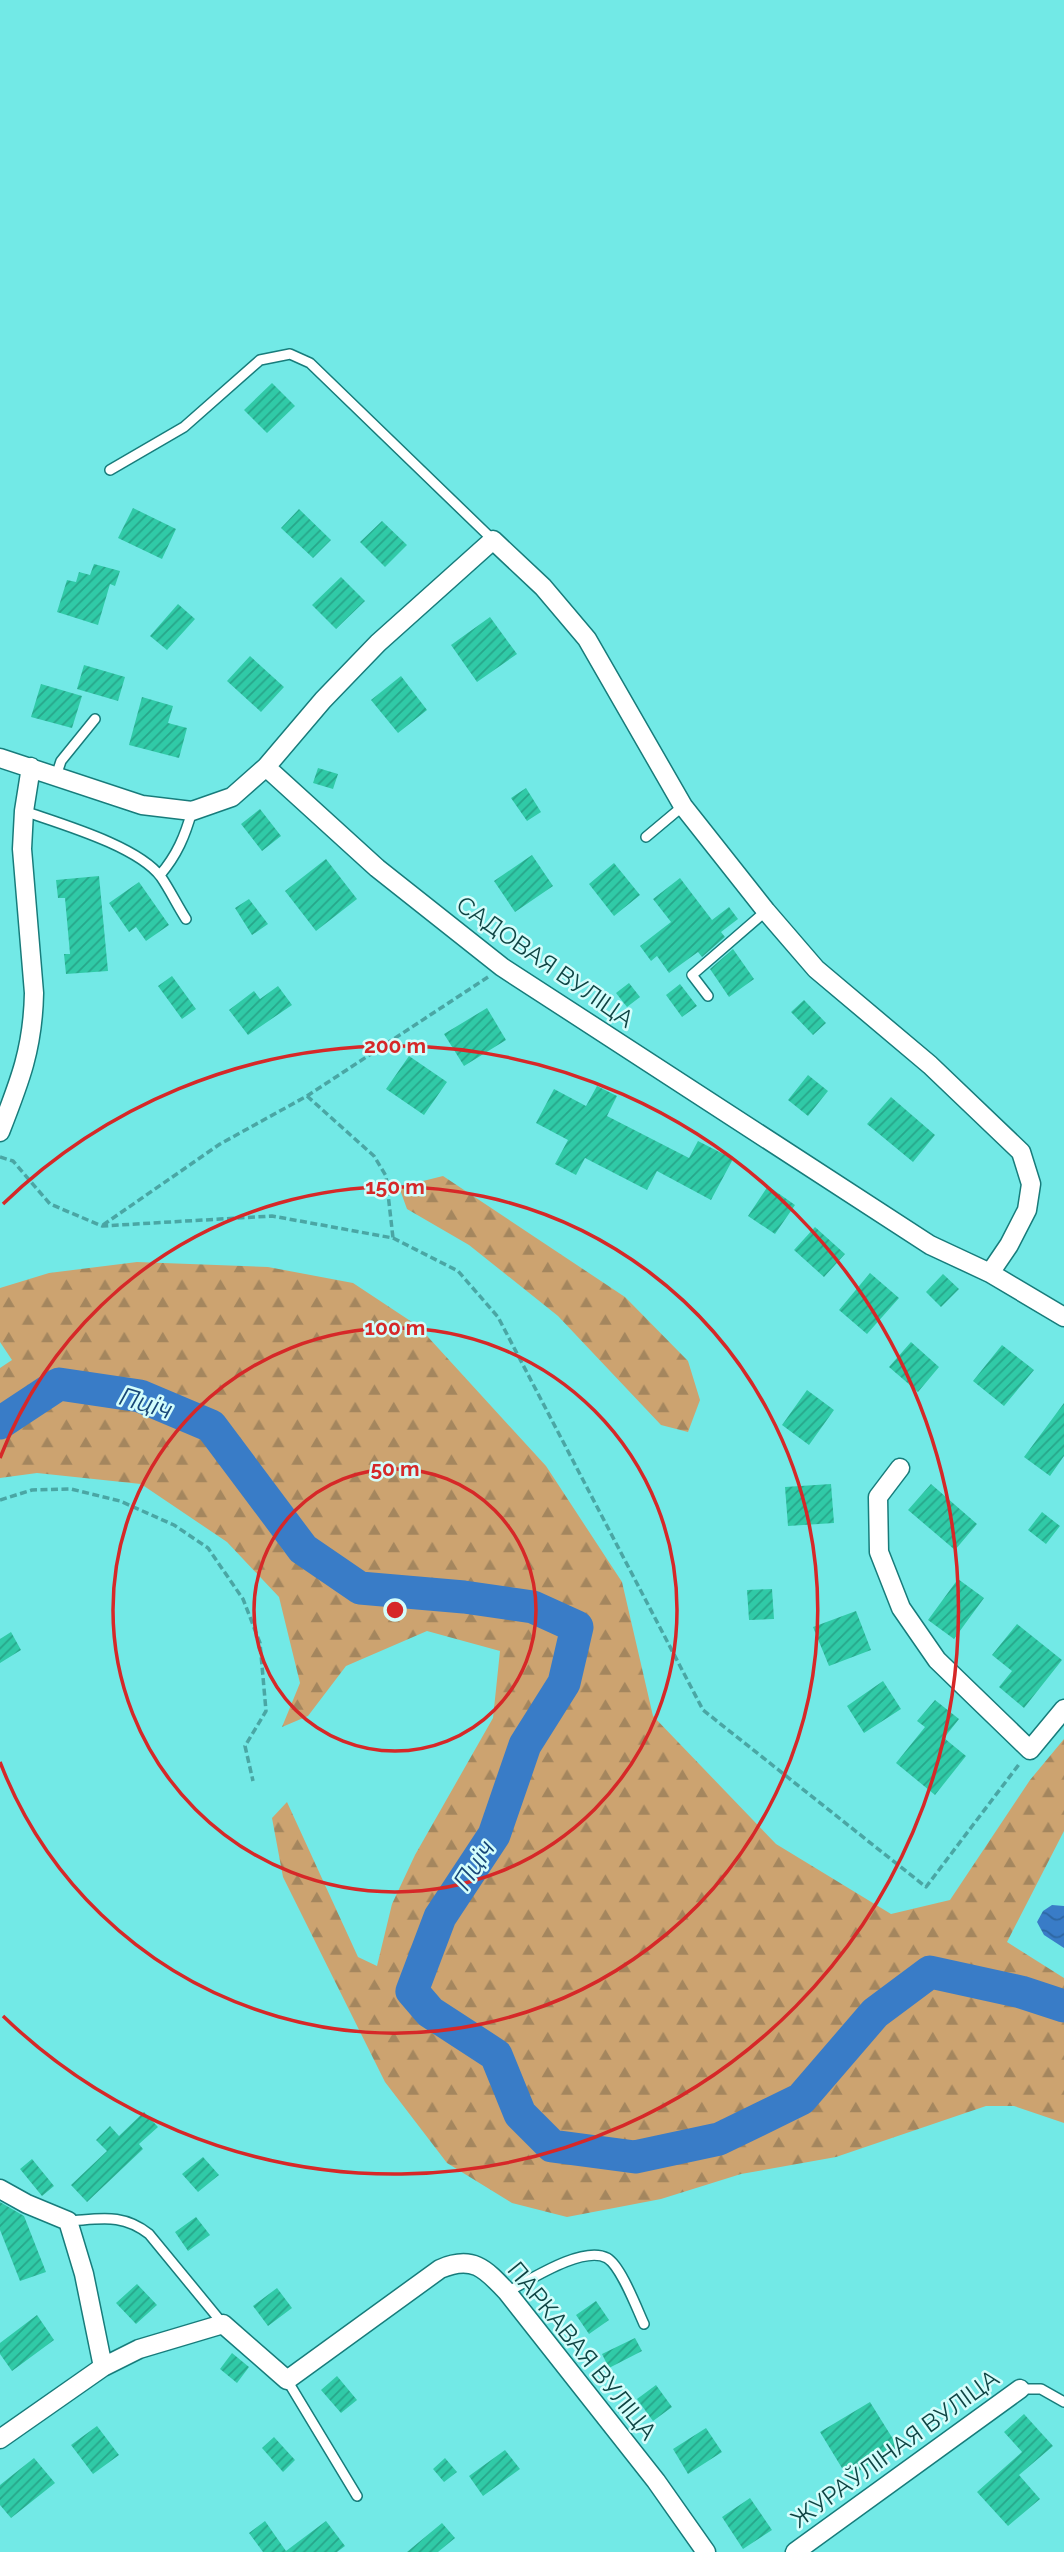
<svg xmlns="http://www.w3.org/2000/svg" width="1064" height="2552" font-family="Raleway,sans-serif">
<defs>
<pattern id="forest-firs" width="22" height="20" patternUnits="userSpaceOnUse" patternTransform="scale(1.75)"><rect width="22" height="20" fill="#cca370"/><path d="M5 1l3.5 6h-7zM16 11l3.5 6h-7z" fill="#a4865e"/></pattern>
<pattern id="water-waves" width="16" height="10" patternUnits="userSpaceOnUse" patternTransform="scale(1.75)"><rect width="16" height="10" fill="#397cc7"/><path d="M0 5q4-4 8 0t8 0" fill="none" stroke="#2e67a3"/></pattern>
<pattern id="building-hatch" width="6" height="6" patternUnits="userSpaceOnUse" patternTransform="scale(1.75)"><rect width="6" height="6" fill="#30caa7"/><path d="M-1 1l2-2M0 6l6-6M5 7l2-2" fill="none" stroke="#27a68a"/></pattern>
</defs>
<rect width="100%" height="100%" fill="#72e9e6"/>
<path fill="url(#forest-firs)" d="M 443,1176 L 625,1297 L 688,1361 L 700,1400 L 688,1432 L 661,1425 L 558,1316 L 469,1245 L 407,1209 L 399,1187 Z
M 137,1262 L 268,1267 L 353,1283 L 418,1326 L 546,1466 L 622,1582 L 653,1716 L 776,1844 L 891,1914 L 950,1900 L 1030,1780 L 1064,1739 L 1064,1831 L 1007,1942 L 1064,1978 L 1064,2123 L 1014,2106 L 986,2106 L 836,2157 L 741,2174 L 661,2199 L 567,2217 L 512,2203 L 447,2163 L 385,2082 L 283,1877 L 272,1818 L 287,1802 L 358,1957 L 377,1966 L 392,1904 L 415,1855 L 493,1718 L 500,1651 L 427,1631 L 346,1666 L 308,1716 L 282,1727 L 300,1683 L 279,1597 L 227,1542 L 141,1484 L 37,1473 L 0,1478 L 0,1368 L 12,1360 L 0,1342 L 0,1288 L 49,1273 Z"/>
<path fill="url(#water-waves)" d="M 1052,1905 L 1064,1906 L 1064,1948 L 1044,1935 L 1037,1922 L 1043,1911 Z"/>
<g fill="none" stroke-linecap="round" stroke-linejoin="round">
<path stroke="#397cc7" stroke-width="33" d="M 0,1423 L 59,1384 L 140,1396 L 211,1426 L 303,1549 L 360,1588 L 464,1597 L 533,1607 L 577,1627 L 564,1683 L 525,1745 L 494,1835 L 440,1917 L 412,1991 L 430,2012 L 496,2055 L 520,2114 L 552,2146 L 635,2157 L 719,2139 L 801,2099 L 875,2013 L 930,1972 L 1021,1992 L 1064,2006"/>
</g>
<path fill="url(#building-hatch)" d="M 272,383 L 295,406 L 267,433 L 244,410 Z
M 133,508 L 176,529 L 162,559 L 118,538 Z
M 299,509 L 331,540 L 313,558 L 281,528 Z
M 382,521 L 407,545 L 385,567 L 360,542 Z
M 94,564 L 120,571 L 115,586 L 110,584 L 98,625 L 57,612 L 67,580 L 76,582 L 79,572 L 90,575 Z
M 341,577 L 365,601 L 336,629 L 312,605 Z
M 178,604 L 195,619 L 167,650 L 150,636 Z
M 490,617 L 517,654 L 477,682 L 451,645 Z
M 250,656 L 284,687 L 261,712 L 227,681 Z
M 84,665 L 125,677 L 118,701 L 77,689 Z
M 401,676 L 427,710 L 398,733 L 371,700 Z
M 41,684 L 82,696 L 72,728 L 31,717 Z
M 142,697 L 173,706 L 168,723 L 187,728 L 179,758 L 129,745 Z
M 318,768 L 338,774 L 333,789 L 313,783 Z
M 526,788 L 541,812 L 527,821 L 511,798 Z
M 260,809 L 281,836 L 262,851 L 241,824 Z
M 532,855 L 553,886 L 515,912 L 494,881 Z
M 326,859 L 357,899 L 316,931 L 285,891 Z
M 614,863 L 640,895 L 614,916 L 589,884 Z
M 99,876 L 108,971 L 66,974 L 64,954 L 70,954 L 65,898 L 58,898 L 56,880 Z
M 680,878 L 712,920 L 729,907 L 738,919 L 721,932 L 725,937 L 702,957 L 698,952 L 669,973 L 657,956 L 651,961 L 640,946 L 671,922 L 653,899 Z
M 139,882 L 169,925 L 146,941 L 136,927 L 129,932 L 109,903 Z
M 249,899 L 268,924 L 252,935 L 235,908 Z
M 733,949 L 754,979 L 729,997 L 710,969 Z
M 172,976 L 196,1009 L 182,1019 L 158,986 Z
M 629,983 L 640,997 L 627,1007 L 616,993 Z
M 680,984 L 697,1006 L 682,1017 L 666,995 Z
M 278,986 L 292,1005 L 248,1035 L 229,1010 L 254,991 L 260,999 Z
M 804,1000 L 826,1023 L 813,1035 L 791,1012 Z
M 487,1008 L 506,1040 L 464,1066 L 444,1034 Z
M 409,1056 L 447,1082 L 424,1115 L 386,1089 Z
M 808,1075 L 828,1091 L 808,1116 L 788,1100 Z
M 597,1086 L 617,1096 L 607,1116 L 689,1158 L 698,1141 L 733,1159 L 711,1200 L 657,1171 L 647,1190 L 585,1158 L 576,1175 L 555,1164 L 568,1140 L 536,1123 L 554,1089 L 586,1106 Z
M 891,1097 L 935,1135 L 913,1162 L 867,1124 Z
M 768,1186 L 795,1205 L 775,1234 L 748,1216 Z
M 815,1227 L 845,1254 L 824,1277 L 794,1250 Z
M 870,1273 L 899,1298 L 867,1334 L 839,1310 Z
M 943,1274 L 959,1289 L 941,1307 L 926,1292 Z
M 911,1342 L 939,1367 L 918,1392 L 889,1367 Z
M 1002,1345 L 1034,1370 L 1004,1406 L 973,1381 Z
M 807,1390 L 834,1410 L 809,1445 L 782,1425 Z
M 1064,1403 L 1064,1456 L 1050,1476 L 1024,1457 Z
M 831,1484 L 834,1523 L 788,1526 L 785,1487 Z
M 931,1484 L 977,1524 L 955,1550 L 908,1510 Z
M 1042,1512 L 1060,1526 L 1046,1544 L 1028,1530 Z
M 958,1579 L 984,1598 L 954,1639 L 928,1620 Z
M 772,1589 L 774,1619 L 749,1620 L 747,1590 Z
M 856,1611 L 871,1650 L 829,1666 L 813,1627 Z
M 1017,1624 L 1062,1660 L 1024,1708 L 999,1687 L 1012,1671 L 992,1655 Z
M 11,1632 L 21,1650 L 0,1663 L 0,1639 Z
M 883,1681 L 901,1709 L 864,1733 L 847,1706 Z
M 935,1700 L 959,1719 L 944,1738 L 966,1756 L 935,1795 L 896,1763 L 925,1727 L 917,1721 Z
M 144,2112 L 158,2127 L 139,2144 L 143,2149 L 87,2202 L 71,2185 L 107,2151 L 96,2140 L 110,2126 L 119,2136 Z
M 203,2157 L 219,2175 L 198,2192 L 182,2174 Z
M 32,2159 L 54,2186 L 42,2196 L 20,2169 Z
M 0,2202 L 24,2216 L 46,2272 L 20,2281 L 0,2230 Z
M 196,2217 L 210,2235 L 188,2251 L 175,2232 Z
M 137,2284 L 157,2305 L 136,2324 L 116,2303 Z
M 277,2288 L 292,2308 L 268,2326 L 253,2306 Z
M 596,2301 L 609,2320 L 589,2334 L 576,2315 Z
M 37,2315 L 54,2340 L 12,2371 L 0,2354 L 0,2343 Z
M 635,2338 L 642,2351 L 609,2368 L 602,2354 Z
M 232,2353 L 249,2367 L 237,2383 L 220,2369 Z
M 337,2376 L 357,2400 L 341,2413 L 321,2390 Z
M 656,2385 L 672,2407 L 653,2421 L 637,2399 Z
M 870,2402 L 898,2447 L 848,2478 L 820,2432 Z
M 1024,2414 L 1053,2446 L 1019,2475 L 1040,2499 L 1008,2526 L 977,2492 L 1022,2452 L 1004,2432 Z
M 97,2426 L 119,2455 L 93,2474 L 71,2445 Z
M 706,2428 L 722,2452 L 688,2474 L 673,2449 Z
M 274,2437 L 295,2460 L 283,2472 L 262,2448 Z
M 505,2450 L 520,2469 L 483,2496 L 469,2476 Z
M 34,2458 L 55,2483 L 11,2518 L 0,2505 L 0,2485 Z
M 445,2458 L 457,2472 L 444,2482 L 433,2469 Z
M 750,2498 L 772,2530 L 743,2549 L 722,2517 Z
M 265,2521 L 286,2551 L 326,2521 L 345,2546 L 337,2552 L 263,2552 L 249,2533 Z
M 442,2523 L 455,2538 L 438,2552 L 407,2552 Z"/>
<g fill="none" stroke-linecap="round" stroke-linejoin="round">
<defs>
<path id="lane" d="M 110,470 L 184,427 L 260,360 L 290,354 L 310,363 L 493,540
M 56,776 L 61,761 L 95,719
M 24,811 C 61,824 138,846 161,877 C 170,890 177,905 186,919
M 646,837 L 683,806
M 160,875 C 177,855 185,836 192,811
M 708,996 L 692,975 L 766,911
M 68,2221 C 101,2219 122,2213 149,2234 L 223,2324
M 507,2292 C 530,2280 583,2245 607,2258 C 621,2266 637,2309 644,2324
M 287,2380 L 357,2496
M 1020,2389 L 1041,2389 L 1064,2402"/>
<path id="street" d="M 0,758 L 142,805 L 192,811 L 232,797 L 266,767 L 323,700 L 378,643 L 493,540 L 543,587 L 587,639 L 683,806 L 766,911 L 816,969 L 930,1065 L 1021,1152 L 1031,1184 L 1027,1210 L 1009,1245 L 990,1273
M 266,767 L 377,868 L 502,967 L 930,1245 L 990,1273 L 1064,1317
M 0,1132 C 20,1081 33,1048 34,993 L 22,849 L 24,811 L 31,767
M 900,1468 L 878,1497 L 879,1552 L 901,1608 L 937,1660 L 1030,1750 L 1064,1709
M 0,2189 L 27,2204 L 68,2221 L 84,2274 L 103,2367
M 0,2439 L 103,2367 L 139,2349 L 223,2324 L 287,2380 L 440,2269 C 472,2255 485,2268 507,2292 L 656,2481 L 706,2552
M 795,2552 L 1020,2389"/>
</defs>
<use href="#lane" stroke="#177c7b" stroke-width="12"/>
<use href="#street" stroke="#177c7b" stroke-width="21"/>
<path stroke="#4aa6a4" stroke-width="3.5" stroke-dasharray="7 3.5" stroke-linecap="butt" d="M 307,1096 L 374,1156 L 386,1176 L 393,1238
M 0,1157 L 13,1161 L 50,1204 L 102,1226 L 272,1216 L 393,1238 L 458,1271 L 498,1317 L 703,1710 L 926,1887 L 1020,1763
M 103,1225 L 220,1144 L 307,1096 L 488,977
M 0,1500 L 32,1490 L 71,1489 L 120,1501 L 174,1525 L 208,1548 L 243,1599 L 260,1643 L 266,1711 L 245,1746 L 253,1781"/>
<use href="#lane" stroke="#fff" stroke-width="9"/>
<use href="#street" stroke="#fff" stroke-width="18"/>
</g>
<g fill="none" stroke="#d62828" stroke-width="3.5">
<circle cx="395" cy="1610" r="141"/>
<circle cx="395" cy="1610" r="282"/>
<path d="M0 1458A423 423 0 1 1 0 1762"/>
<path d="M3 1204A564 564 0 1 1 3 2016"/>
</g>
<g text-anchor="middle" stroke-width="5" stroke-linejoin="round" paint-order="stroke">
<g font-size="24" fill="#0f4443" stroke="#d3fdfb">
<text transform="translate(545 962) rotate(35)" y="8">САДОВАЯ ВУЛІЦА</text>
<text transform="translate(582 2351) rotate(51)" y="8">ПАРКАВАЯ ВУЛІЦА</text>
<text transform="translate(895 2449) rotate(-36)" y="8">ЖУРАЎЛІНАЯ ВУЛІЦА</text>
</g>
<g font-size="26" font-style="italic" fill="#174677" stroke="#d3fdfb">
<text transform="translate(146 1403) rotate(17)" y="9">Пціч</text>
<text transform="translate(474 1865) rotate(-57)" y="9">Пціч</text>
</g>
</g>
<circle cx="395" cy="1610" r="10" fill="#d62828" stroke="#d3fdfb" stroke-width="3.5"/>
<g font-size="21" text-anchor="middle" font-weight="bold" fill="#d62828" stroke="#d3fdfb" stroke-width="5" stroke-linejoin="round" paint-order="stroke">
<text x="395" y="1053">200 m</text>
<text x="395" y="1194">150 m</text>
<text x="395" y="1335">100 m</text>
<text x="395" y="1476">50 m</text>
</g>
</svg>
